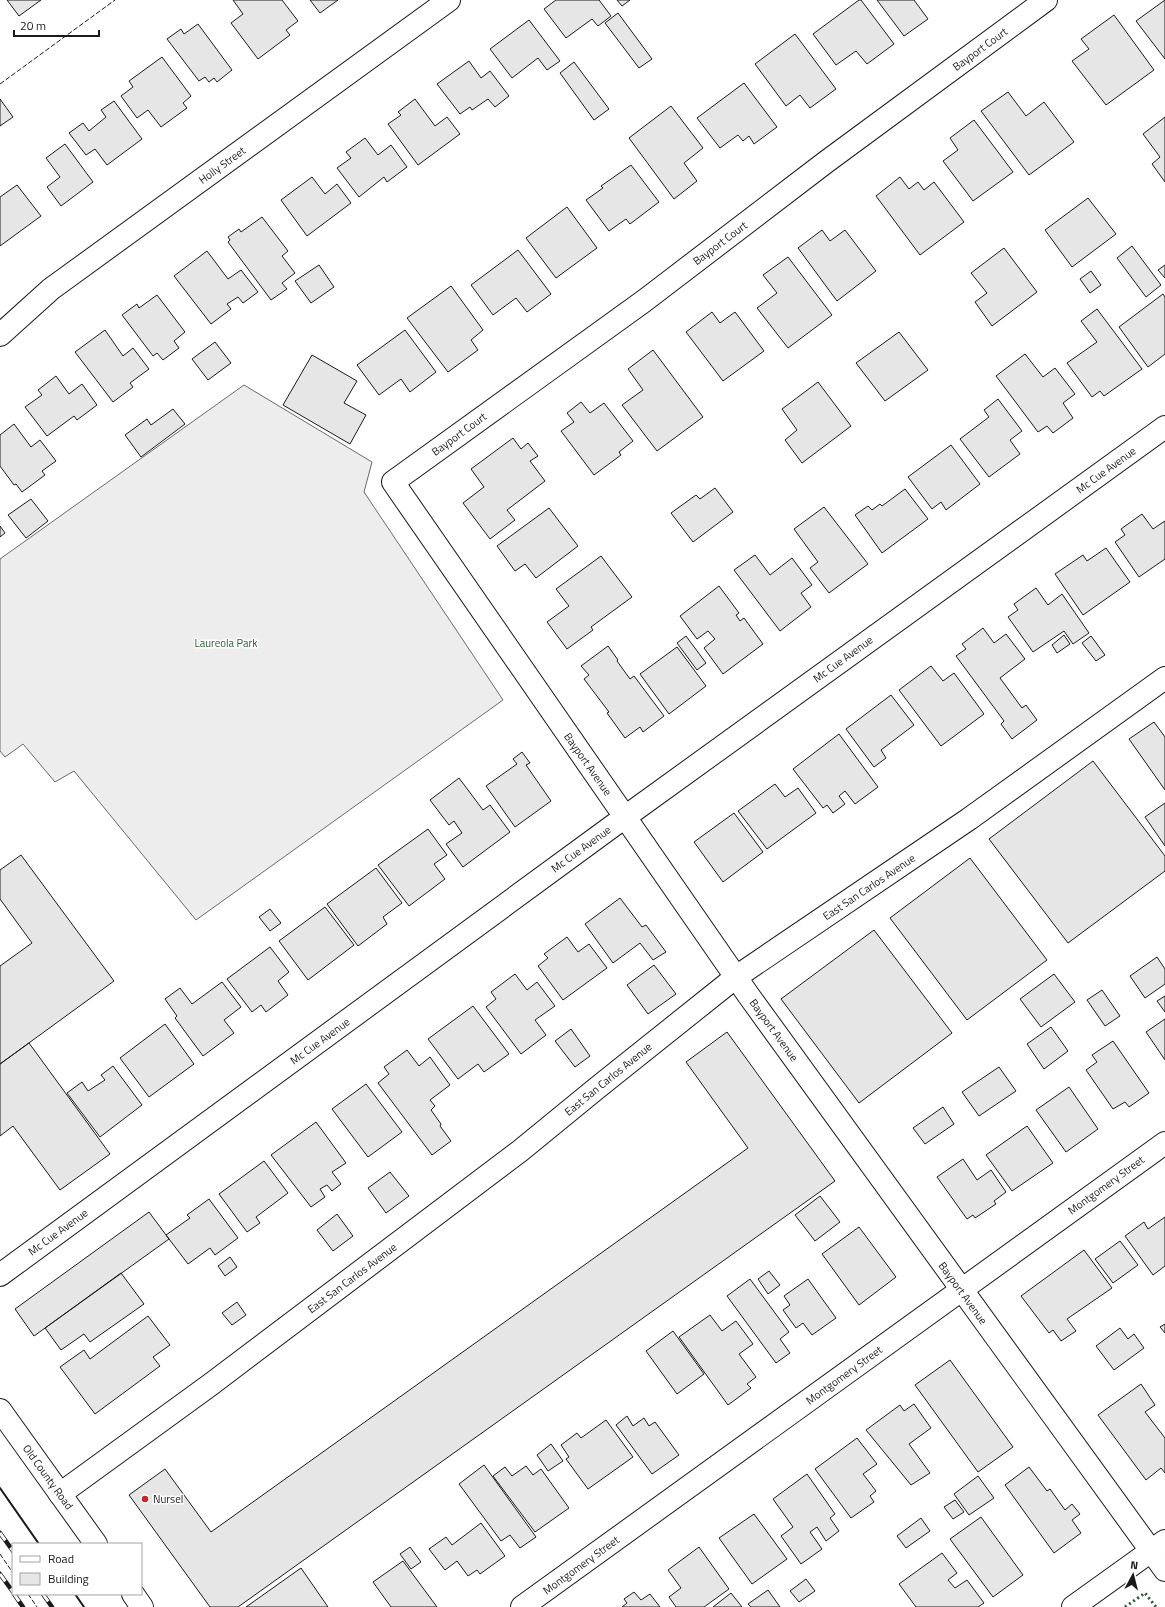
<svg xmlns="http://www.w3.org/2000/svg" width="1165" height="1607" font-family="'Titillium Web',sans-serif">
<rect width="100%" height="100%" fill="#fff"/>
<path fill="#ededed" stroke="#6a6a6a" d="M 244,385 L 372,462 L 364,492 L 503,700 L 196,920 L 74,771 L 55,782 L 23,744 L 5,757 L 0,751 L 0,559 Z"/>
<path fill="#e6e6e6" stroke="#1a1a1a" d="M 7,0 L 41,0 L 19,16 Z
M 233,0 L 282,0 L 298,21 L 286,30 L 290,35 L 258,59 L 231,23 L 243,14 Z
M 310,0 L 338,0 L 320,13 Z
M 556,0 L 599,0 L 611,16 L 598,26 L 592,19 L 566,38 L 544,9 Z
M 617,0 L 630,0 L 622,6 Z
M 859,0 L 861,0 L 894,44 L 867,64 L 856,51 L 836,65 L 813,34 Z
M 877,0 L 914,0 L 928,19 L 904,36 Z
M 1165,0 L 1165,59 L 1136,21 Z
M 618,13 L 652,59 L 639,68 L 605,23 Z
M 1114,15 L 1154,70 L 1106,105 L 1072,61 L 1089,49 L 1081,39 Z
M 529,20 L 560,61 L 547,70 L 538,58 L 512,78 L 490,49 Z
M 198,24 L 232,70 L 217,82 L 214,78 L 209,82 L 205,77 L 199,81 L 167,39 L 181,29 L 184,34 Z
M 795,34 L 836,89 L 810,108 L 800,95 L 786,106 L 755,64 Z
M 162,57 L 191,96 L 183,103 L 187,108 L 161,127 L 148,110 L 137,118 L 121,96 L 133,87 L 129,81 Z
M 469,61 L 481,78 L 490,71 L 509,96 L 495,107 L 488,99 L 472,110 L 470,107 L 460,114 L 437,84 Z
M 574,62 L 609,109 L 594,120 L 560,73 Z
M 744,83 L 777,127 L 754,144 L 749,136 L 743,141 L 738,135 L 720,148 L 697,118 Z
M 1008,92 L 1026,116 L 1044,102 L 1074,142 L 1029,175 L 981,111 Z
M 0,99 L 13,117 L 0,126 Z
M 415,99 L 435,126 L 447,117 L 460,134 L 418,165 L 388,124 L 401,115 L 398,112 Z
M 114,101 L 142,139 L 107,165 L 95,149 L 86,155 L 69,133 L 83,123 L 89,131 L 106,117 L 101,110 Z
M 671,106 L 703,148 L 684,163 L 697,181 L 674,199 L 629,138 Z
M 1165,117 L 1165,182 L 1152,164 L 1160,157 L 1143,134 Z
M 974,120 L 1013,172 L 973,201 L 943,161 L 958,150 L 950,138 Z
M 365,138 L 378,155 L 391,145 L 407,167 L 387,182 L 384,177 L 359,197 L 337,168 L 351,158 L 346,152 Z
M 65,144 L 93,182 L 61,206 L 47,187 L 60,177 L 46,158 Z
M 631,165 L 659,202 L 630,224 L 626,219 L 609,231 L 586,200 L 603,188 L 601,186 Z
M 312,177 L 325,194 L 337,184 L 351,203 L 307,236 L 281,200 Z
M 900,177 L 909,189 L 918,182 L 924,190 L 934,182 L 964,222 L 920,255 L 876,196 Z
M 17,185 L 41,216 L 0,246 L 0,197 Z
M 1088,198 L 1116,234 L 1072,267 L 1045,230 Z
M 567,207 L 597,248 L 556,278 L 526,238 Z
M 262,217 L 288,251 L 282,256 L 295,273 L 282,283 L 287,289 L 271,300 L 228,242 L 230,240 L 228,237 L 239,229 L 241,232 Z
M 822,230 L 830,241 L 845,230 L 876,271 L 837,301 L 798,248 Z
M 1132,246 L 1161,285 L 1146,297 L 1117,258 Z
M 1004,248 L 1037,292 L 992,326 L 975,302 L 987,293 L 971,273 Z
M 518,250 L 551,294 L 527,312 L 516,298 L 493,315 L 471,285 Z
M 207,251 L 228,279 L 241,270 L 258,292 L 243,303 L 238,297 L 227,304 L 231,309 L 211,324 L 174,276 Z
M 788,257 L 832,315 L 788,348 L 757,308 L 777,293 L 763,275 Z
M 319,265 L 334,287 L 311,303 L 295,281 Z
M 1165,265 L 1165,278 L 1158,270 Z
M 1091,271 L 1101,285 L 1090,293 L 1080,279 Z
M 451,286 L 483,330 L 471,340 L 478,350 L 448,372 L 407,318 Z
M 1163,294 L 1165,297 L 1165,354 L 1148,367 L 1119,327 Z
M 157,295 L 185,332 L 174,341 L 179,348 L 163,360 L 157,353 L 153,356 L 122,315 L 137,304 L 139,308 Z
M 1097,309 L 1142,369 L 1104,396 L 1100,391 L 1092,397 L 1067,363 L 1097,342 L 1081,321 Z
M 712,312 L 720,323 L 735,312 L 764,351 L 723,381 L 686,332 Z
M 105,330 L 123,356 L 133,348 L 149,369 L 130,383 L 133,387 L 113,402 L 75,352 Z
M 405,330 L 436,372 L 410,392 L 401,379 L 379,395 L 357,365 Z
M 899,332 L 928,370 L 885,401 L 856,363 Z
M 215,342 L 231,363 L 208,380 L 192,359 Z
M 653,350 L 703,417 L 657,451 L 622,405 L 643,390 L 628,369 Z
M 1025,354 L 1043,377 L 1055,368 L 1075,394 L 1063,403 L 1073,418 L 1053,433 L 1047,426 L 1038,432 L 996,376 Z
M 312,355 L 357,381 L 344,403 L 366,415 L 350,444 L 283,405 Z
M 56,376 L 69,394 L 82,384 L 97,405 L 77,420 L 74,416 L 47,436 L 25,407 L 42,395 L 38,390 Z
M 818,382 L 851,426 L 802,463 L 785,440 L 797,430 L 782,409 Z
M 998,399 L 1022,431 L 1010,440 L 1020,454 L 989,477 L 960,439 L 989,417 L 984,410 Z
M 581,402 L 590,413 L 604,403 L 633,441 L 619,452 L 621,455 L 594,475 L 561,431 L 574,422 L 567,413 Z
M 173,409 L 185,424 L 141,457 L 125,435 L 147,419 L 151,425 Z
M 14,424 L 31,447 L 40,440 L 56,461 L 42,471 L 45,475 L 22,492 L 16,484 L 14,485 L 0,466 L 0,435 Z
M 513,438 L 521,449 L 528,443 L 538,456 L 530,461 L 545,481 L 507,510 L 515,520 L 490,539 L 463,503 L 484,487 L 471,469 Z
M 951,445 L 980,484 L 946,510 L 941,502 L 932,509 L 908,477 Z
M 715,488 L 733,512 L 693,542 L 671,513 L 696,495 L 700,499 Z
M 905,489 L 928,519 L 882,553 L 855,515 L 868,506 L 872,510 L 880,504 L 882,506 Z
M 31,499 L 48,521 L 26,538 L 8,515 Z
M 824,507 L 868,564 L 829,593 L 810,568 L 818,562 L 794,529 Z
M 549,508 L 578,546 L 536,578 L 525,564 L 515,571 L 497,546 Z
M 1142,514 L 1153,529 L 1165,521 L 1165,559 L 1139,577 L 1115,542 L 1125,535 L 1121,529 Z
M 0,526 L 5,533 L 0,537 Z
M 1106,548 L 1130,582 L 1083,615 L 1055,574 L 1083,555 L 1087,561 Z
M 755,555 L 770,575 L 792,558 L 812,585 L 801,593 L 811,607 L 780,631 L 734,570 Z
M 601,556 L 632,597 L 591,627 L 593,630 L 567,649 L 547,622 L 569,606 L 556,589 Z
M 719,586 L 739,613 L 736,615 L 740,621 L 744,618 L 763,644 L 723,674 L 704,648 L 715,639 L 708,631 L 697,639 L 680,616 Z
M 1036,588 L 1048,605 L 1062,594 L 1089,633 L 1073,644 L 1064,631 L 1033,652 L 1008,617 L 1018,610 L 1014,604 Z
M 983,628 L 994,643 L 1006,634 L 1025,659 L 1000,678 L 1022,708 L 1026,705 L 1037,720 L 1012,739 L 1001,724 L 1004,721 L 956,656 L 966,649 L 962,644 Z
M 1064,635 L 1070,644 L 1057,653 L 1052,645 Z
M 686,636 L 706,663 L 697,670 L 677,643 Z
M 1091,636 L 1105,655 L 1096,661 L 1082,643 Z
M 608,646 L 618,660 L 617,661 L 630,679 L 634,676 L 664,716 L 643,732 L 640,727 L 625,738 L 607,713 L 609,712 L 584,679 L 589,675 L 581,666 Z
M 677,647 L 706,686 L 669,714 L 640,674 Z
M 931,666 L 943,681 L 954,673 L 984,714 L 941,746 L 899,690 Z
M 891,695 L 914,725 L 881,750 L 886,758 L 874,767 L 846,729 Z
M 1154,722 L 1165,737 L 1165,790 L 1129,739 Z
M 839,734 L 878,787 L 855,804 L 845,791 L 839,796 L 845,804 L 833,813 L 827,805 L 823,808 L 793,769 Z
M 522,752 L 530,763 L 526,765 L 551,801 L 515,827 L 486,786 L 517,764 L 513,759 Z
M 1093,761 L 1165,856 L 1165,871 L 1068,943 L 989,839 Z
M 459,778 L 483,810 L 490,805 L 510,832 L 463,867 L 446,844 L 462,833 L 454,821 L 449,825 L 430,800 Z
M 775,784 L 785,797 L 798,788 L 816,813 L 767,849 L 738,811 Z
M 1165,803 L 1165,846 L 1145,817 Z
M 734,813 L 763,852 L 723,882 L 694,842 Z
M 428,829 L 447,855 L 434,864 L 445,879 L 409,906 L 378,865 Z
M 21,855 L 114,981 L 0,1064 L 0,966 L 32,943 L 0,899 L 0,870 Z
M 970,858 L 1047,960 L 967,1020 L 890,918 Z
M 376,868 L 402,903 L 383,917 L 387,924 L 358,946 L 327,904 Z
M 620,898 L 642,927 L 646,925 L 666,952 L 653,960 L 640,943 L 613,963 L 585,924 Z
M 325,907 L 354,945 L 308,980 L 279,941 Z
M 270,909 L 281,923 L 270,931 L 259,917 Z
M 874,930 L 952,1033 L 859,1103 L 781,999 Z
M 567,937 L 578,952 L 589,944 L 607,968 L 563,1000 L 538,966 L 548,958 L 544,954 Z
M 270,947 L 289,972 L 278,981 L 288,995 L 266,1012 L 261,1005 L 252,1012 L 227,979 Z
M 1157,957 L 1165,969 L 1165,984 L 1145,998 L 1130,976 Z
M 654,965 L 676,994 L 648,1014 L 627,985 Z
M 515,974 L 527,990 L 537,982 L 555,1006 L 535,1020 L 546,1035 L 521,1054 L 486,1007 L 496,999 L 491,992 Z
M 1054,974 L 1075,1002 L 1041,1027 L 1020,999 Z
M 222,982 L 241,1007 L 224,1020 L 234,1033 L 203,1056 L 175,1018 L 177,1016 L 165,999 L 180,988 L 192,1004 Z
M 1102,990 L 1120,1016 L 1105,1026 L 1087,1000 Z
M 1165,996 L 1165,1012 L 1157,1001 Z
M 473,1006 L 509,1054 L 484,1072 L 478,1064 L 458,1079 L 428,1039 Z
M 1165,1019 L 1165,1060 L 1146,1032 Z
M 165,1024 L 194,1064 L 149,1097 L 120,1058 Z
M 1051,1027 L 1068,1051 L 1044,1069 L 1027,1044 Z
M 571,1029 L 590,1056 L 575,1067 L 555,1041 Z
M 727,1032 L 835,1181 L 238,1607 L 210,1607 L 129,1495 L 165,1469 L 211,1532 L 748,1148 L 686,1062 Z
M 1113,1041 L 1149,1093 L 1129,1107 L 1125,1102 L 1113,1109 L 1086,1070 L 1097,1062 L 1092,1055 Z
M 29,1043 L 110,1154 L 60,1190 L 13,1126 L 0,1136 L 0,1064 Z
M 407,1050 L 419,1066 L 430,1057 L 450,1085 L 430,1100 L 435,1106 L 431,1110 L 441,1124 L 440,1126 L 451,1141 L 432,1155 L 378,1083 L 389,1074 L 384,1067 Z
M 113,1066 L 142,1105 L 100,1137 L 67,1093 L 82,1082 L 88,1091 L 105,1080 L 101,1075 Z
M 999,1067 L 1016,1091 L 979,1116 L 962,1092 Z
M 366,1084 L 402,1132 L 368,1157 L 332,1109 Z
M 1069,1087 L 1098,1129 L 1066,1152 L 1036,1110 Z
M 943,1107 L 954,1124 L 925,1144 L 913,1128 Z
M 316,1122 L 346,1163 L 332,1172 L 341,1184 L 332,1191 L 327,1185 L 320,1189 L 325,1197 L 311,1207 L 271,1155 Z
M 1027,1126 L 1053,1163 L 1012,1191 L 986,1155 Z
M 963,1159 L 977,1180 L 991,1170 L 1006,1192 L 994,1201 L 996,1204 L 975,1218 L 973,1215 L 967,1219 L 937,1177 Z
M 264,1161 L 288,1193 L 256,1217 L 260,1223 L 247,1232 L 219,1194 Z
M 390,1172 L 409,1196 L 386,1213 L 368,1188 Z
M 820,1196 L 840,1222 L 815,1241 L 795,1215 Z
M 209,1199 L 238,1238 L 215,1255 L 210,1248 L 188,1264 L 166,1235 L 190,1218 L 187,1215 Z
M 149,1212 L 169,1239 L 34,1336 L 15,1309 Z
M 337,1214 L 353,1236 L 333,1251 L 317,1230 Z
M 1165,1217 L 1165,1266 L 1153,1275 L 1125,1236 L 1144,1222 L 1148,1229 Z
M 859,1227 L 896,1277 L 859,1305 L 822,1254 Z
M 1120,1241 L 1138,1265 L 1113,1283 L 1095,1259 Z
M 1084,1250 L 1112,1288 L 1067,1319 L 1076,1331 L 1061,1341 L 1053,1330 L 1049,1333 L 1021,1296 Z
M 230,1257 L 237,1267 L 225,1276 L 218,1266 Z
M 769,1271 L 780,1285 L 768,1294 L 758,1279 Z
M 121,1273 L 144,1304 L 90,1342 L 84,1334 L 61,1350 L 45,1328 Z
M 750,1279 L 789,1332 L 780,1339 L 790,1353 L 776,1363 L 727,1296 Z
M 808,1279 L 836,1318 L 812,1335 L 803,1323 L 796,1328 L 783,1310 L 790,1305 L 784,1296 Z
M 237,1302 L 246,1315 L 232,1325 L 222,1313 Z
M 710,1315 L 722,1331 L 736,1321 L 753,1344 L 739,1354 L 756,1377 L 747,1384 L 751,1388 L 728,1405 L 679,1337 Z
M 148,1316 L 170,1345 L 153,1357 L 160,1366 L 95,1414 L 60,1367 L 84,1350 L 90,1359 Z
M 1165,1324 L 1165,1333 L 1160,1327 Z
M 1120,1328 L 1128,1339 L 1134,1334 L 1144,1348 L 1114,1370 L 1096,1346 Z
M 673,1331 L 704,1374 L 677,1394 L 646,1351 Z
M 950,1360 L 1013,1447 L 978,1472 L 915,1385 Z
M 1141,1384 L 1155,1405 L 1145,1412 L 1165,1438 L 1165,1473 L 1161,1468 L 1146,1480 L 1098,1415 Z
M 914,1404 L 931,1428 L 909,1444 L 930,1473 L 911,1485 L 866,1430 L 900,1405 L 904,1411 Z
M 627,1416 L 633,1426 L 644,1418 L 649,1426 L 655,1422 L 679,1455 L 652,1474 L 616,1425 Z
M 606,1420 L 633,1457 L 588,1489 L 566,1459 L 569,1457 L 561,1445 L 577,1433 L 581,1438 Z
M 857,1438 L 877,1464 L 863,1474 L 876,1491 L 870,1496 L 874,1502 L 851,1518 L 815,1469 Z
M 551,1444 L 563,1461 L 548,1471 L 537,1455 Z
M 484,1465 L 536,1537 L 520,1548 L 510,1535 L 501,1541 L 459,1484 Z
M 526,1466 L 533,1475 L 541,1469 L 569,1508 L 535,1532 L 493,1476 L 505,1467 L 512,1476 Z
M 1029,1467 L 1047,1491 L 1050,1489 L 1065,1510 L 1072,1504 L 1080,1514 L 1072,1520 L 1081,1533 L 1054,1553 L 1005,1485 Z
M 807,1474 L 835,1514 L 830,1518 L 839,1531 L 826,1541 L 817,1527 L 810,1532 L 822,1549 L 801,1564 L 781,1536 L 793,1527 L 773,1499 Z
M 978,1476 L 994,1498 L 969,1515 L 954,1494 Z
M 955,1500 L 964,1512 L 953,1519 L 944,1507 Z
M 754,1514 L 787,1559 L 752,1584 L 719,1538 Z
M 981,1517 L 1023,1575 L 993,1597 L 950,1539 Z
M 921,1518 L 930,1531 L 906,1548 L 897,1536 Z
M 481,1523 L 505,1556 L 480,1574 L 477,1570 L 468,1576 L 457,1561 L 445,1570 L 429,1549 L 446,1537 L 452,1545 Z
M 410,1547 L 421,1562 L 411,1569 L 400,1554 Z
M 699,1547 L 729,1589 L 704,1607 L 676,1607 L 669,1597 L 681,1588 L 668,1570 Z
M 942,1553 L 957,1573 L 948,1580 L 955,1588 L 967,1580 L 984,1603 L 978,1607 L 916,1607 L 899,1584 Z
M 403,1561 L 437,1607 L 391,1607 L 373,1582 Z
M 301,1568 L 328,1607 L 246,1607 Z
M 806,1579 L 815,1591 L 799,1602 L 790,1591 Z
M 768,1590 L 780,1607 L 751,1607 L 748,1604 Z
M 634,1592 L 641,1600 L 650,1594 L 660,1607 L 622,1607 L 627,1603 L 624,1599 Z
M 731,1593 L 742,1607 L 713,1607 Z"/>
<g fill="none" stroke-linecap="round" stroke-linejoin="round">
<defs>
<path id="street" d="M 1046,0 L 826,162 L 644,301 L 393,482 L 749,996 L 1165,1570
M 0,1275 L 625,817 L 1165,427
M 60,1494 L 210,1385 L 520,1151 L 597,1088 L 736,977 L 969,819 L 1165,678
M 522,1607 L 1165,1143
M 1073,1607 L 1165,1541"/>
<path id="secondary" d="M 0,335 L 51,289 L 449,0
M 0,1410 L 96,1544
M 133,1594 L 142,1607"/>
</defs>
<use href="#street" stroke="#1a1a1a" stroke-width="24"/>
<use href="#secondary" stroke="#1a1a1a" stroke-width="24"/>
<use href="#street" stroke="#fff" stroke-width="22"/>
<use href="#secondary" stroke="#fff" stroke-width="22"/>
<defs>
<path id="rail" d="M 0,1533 L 13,1551
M 0,1574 L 13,1592
M 14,1594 L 23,1607
M 43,1594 L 52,1607"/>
</defs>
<use href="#rail" stroke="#1a1a1a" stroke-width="4.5"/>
<use href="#rail" stroke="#fff" stroke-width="3" stroke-dasharray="9" stroke-linecap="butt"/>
<path stroke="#2b5a34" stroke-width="3" stroke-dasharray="2 3" stroke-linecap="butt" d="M 1125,1607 L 1145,1593 L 1156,1607"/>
<path stroke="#1a1a1a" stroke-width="1" stroke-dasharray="5 2" stroke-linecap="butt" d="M 0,84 L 115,0
M 0,1554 L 13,1573
M 28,1594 L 37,1607"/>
<path stroke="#1a1a1a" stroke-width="2" d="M 0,1488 L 39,1544
M 75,1594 L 84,1607"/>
</g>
<circle fill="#c62828" stroke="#fff" stroke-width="1.5" cx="145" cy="1499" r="4"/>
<g text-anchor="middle" stroke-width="3" stroke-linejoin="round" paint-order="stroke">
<g font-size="11" fill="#1a1a1a" stroke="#fff">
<text transform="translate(980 49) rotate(-36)" y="4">Bayport Court</text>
<text transform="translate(222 165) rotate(-36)" y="4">Holly Street</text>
<text transform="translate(720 243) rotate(-37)" y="4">Bayport Court</text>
<text transform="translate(459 434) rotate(-36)" y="4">Bayport Court</text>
<text transform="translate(1106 470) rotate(-36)" y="4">Mc Cue Avenue</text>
<text transform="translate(843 659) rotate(-36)" y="4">Mc Cue Avenue</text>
<text transform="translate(588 764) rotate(55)" y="4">Bayport Avenue</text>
<text transform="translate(581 849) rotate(-36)" y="4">Mc Cue Avenue</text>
<text transform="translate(869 887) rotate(-34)" y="4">East San Carlos Avenue</text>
<text transform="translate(774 1030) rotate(54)" y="4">Bayport Avenue</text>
<text transform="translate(320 1041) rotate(-36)" y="4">Mc Cue Avenue</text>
<text transform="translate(608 1079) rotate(-39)" y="4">East San Carlos Avenue</text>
<text transform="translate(1106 1185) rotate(-36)" y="4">Montgomery Street</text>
<text transform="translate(58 1232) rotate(-36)" y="4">Mc Cue Avenue</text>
<text transform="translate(352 1278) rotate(-37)" y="4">East San Carlos Avenue</text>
<text transform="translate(963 1293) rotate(54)" y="4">Bayport Avenue</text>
<text transform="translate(844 1375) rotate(-36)" y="4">Montgomery Street</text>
<text transform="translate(48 1477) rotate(54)" y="4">Old County Road</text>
<text transform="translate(581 1565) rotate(-36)" y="4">Montgomery Street</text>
</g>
<g font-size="11" fill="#2b5a34" stroke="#fff">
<text x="226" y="647">Laureola Park</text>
</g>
<g font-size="11" fill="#1a1a1a" stroke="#fff" text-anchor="start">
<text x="153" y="1503">Nursel</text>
</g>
</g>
<rect x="12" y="1543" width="130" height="52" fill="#ffffff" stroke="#a3a3a3"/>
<rect x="20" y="1556" width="20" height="6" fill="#ffffff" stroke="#a3a3a3"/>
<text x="48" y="1563" font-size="12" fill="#1a1a1a">Road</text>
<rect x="20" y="1573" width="20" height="12" fill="#e6e6e6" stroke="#a3a3a3"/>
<text x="48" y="1583" font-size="12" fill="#1a1a1a">Building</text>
<g transform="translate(1133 1575) rotate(7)" stroke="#ffffff" stroke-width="3" paint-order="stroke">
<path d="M0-3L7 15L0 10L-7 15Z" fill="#1a1a1a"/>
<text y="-6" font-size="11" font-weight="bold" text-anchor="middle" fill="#1a1a1a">N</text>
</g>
<path d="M14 30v6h85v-6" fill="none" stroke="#1a1a1a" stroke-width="2"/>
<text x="20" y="30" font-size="12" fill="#1a1a1a" stroke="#ffffff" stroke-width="3" paint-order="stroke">20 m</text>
</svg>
